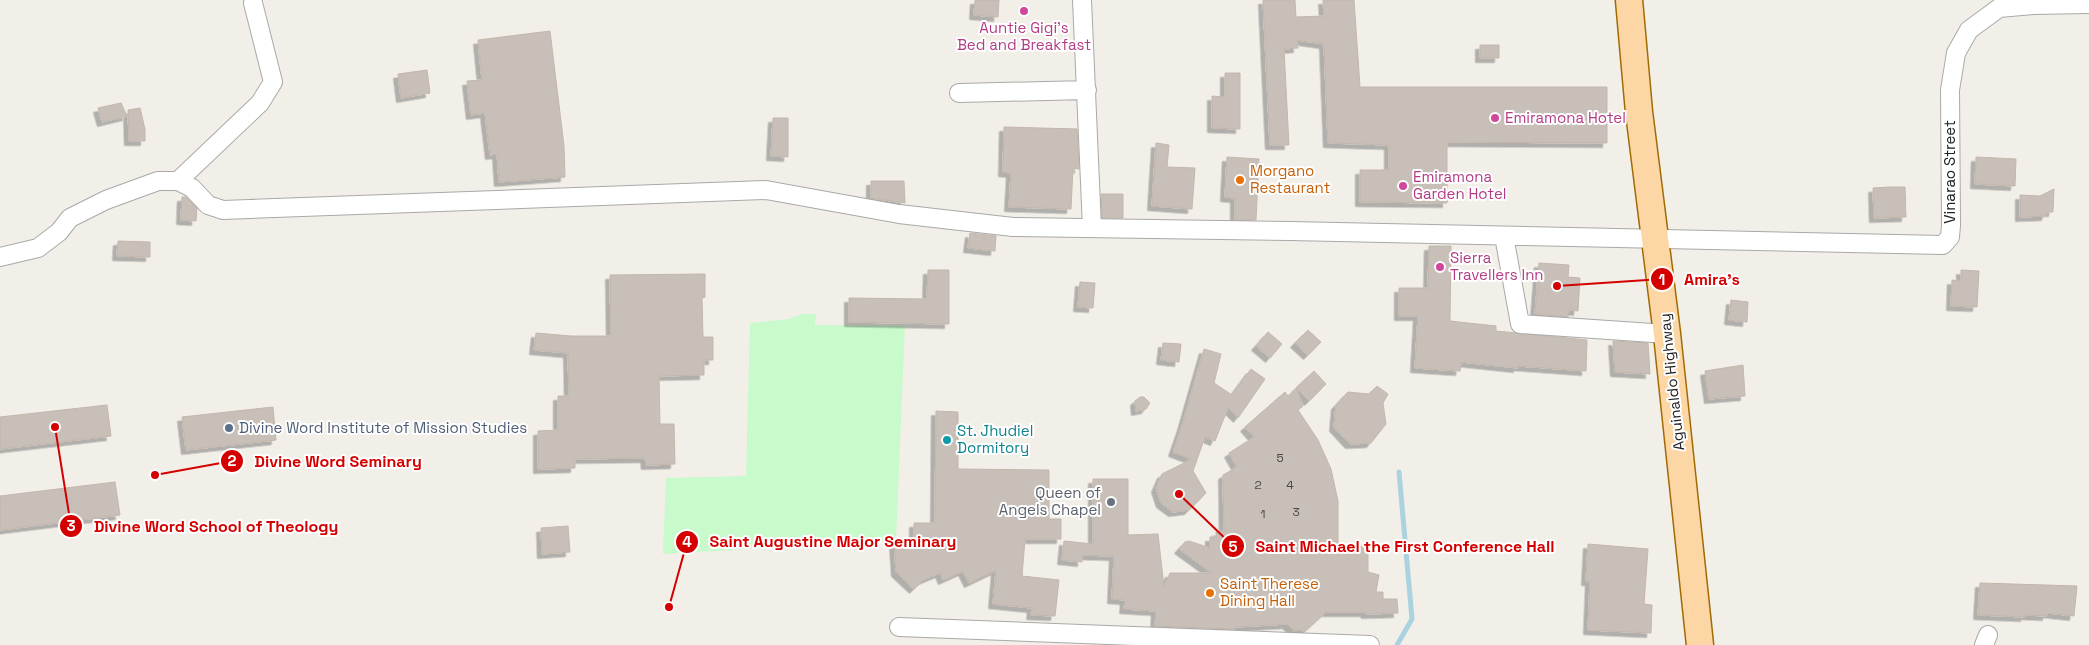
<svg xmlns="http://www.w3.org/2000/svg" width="2089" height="645" font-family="'Space Grotesk',sans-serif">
<defs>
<filter id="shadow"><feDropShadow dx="-4.5" dy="4.5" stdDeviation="0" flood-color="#0004"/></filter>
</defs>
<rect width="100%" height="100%" fill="#f2efe9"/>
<path fill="#c8facc" d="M 802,314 L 816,314 L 815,325 L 905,326 L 896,540 L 663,554 L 666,478 L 746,476 L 750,323 L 789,319 Z"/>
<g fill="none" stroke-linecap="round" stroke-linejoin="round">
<path stroke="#aad3df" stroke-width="5" d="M 1397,645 L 1412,619 L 1399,472"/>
</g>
<path fill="#c7bfb8" stroke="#c4b6ab" filter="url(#shadow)" d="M 975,0 L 999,0 L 998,17 L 974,15 Z
M 1263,0 L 1295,0 L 1296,17 L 1324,16 L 1323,0 L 1354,0 L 1360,87 L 1607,87 L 1607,143 L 1447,142 L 1447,203 L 1360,202 L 1360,170 L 1389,170 L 1389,145 L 1328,143 L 1324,44 L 1297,40 L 1298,48 L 1284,49 L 1289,145 L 1270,145 Z
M 550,31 L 564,146 L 565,177 L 499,182 L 497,154 L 490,155 L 485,113 L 471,115 L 467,81 L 482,80 L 478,40 Z
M 1480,45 L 1499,45 L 1499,58 L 1480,58 Z
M 427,70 L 430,93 L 401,98 L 398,74 Z
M 1225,73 L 1240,73 L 1240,129 L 1212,128 L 1212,96 L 1225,97 Z
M 121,103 L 127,116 L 102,122 L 98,108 Z
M 140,108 L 145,129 L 145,141 L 129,141 L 128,110 Z
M 773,118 L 788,118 L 788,157 L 771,156 Z
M 1004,127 L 1077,129 L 1079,169 L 1073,168 L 1071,209 L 1009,207 L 1011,173 L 1003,172 Z
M 1156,143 L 1169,145 L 1167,167 L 1195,168 L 1192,209 L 1152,206 Z
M 1227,157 L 1259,159 L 1256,220 L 1235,220 L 1235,198 L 1225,197 Z
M 1976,157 L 2016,159 L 2015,186 L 1975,184 Z
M 871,181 L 904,181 L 905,203 L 871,198 Z
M 1889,187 L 1905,187 L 1906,217 L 1874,218 L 1873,188 Z
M 2054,189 L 2053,212 L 2047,212 L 2046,216 L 2020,217 L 2020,195 L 2040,196 Z
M 1101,194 L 1123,194 L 1123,218 L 1102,218 Z
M 182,197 L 186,197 L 197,208 L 196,221 L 181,220 Z
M 970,233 L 996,236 L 995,251 L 968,248 Z
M 118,241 L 150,242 L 150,257 L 117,256 Z
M 1429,246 L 1451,246 L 1450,321 L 1496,326 L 1496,331 L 1587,340 L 1586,371 L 1518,366 L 1518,368 L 1461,362 L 1460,371 L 1415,368 L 1418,316 L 1399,316 L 1399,288 L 1428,288 Z
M 1539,263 L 1569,265 L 1568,277 L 1580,278 L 1578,311 L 1569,310 L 1568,317 L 1535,314 Z
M 928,270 L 949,270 L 949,324 L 849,322 L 849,298 L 927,299 Z
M 1961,270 L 1979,271 L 1977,307 L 1951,306 L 1952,280 L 1961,281 Z
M 705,274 L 705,297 L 702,298 L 703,337 L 713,337 L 713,360 L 704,360 L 704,375 L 659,376 L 660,424 L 674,424 L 675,464 L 646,465 L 645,458 L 575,459 L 575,468 L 538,469 L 538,431 L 558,430 L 558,396 L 569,396 L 568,353 L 534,350 L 536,333 L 571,336 L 611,336 L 610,275 Z
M 1080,282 L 1095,283 L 1093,308 L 1078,307 Z
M 1731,300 L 1748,302 L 1747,322 L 1729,320 Z
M 1308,330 L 1321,342 L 1308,355 L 1295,343 Z
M 1268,332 L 1282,344 L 1270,358 L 1256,346 Z
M 1613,341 L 1648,343 L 1650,374 L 1615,372 Z
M 1163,343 L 1181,344 L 1179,362 L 1161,360 Z
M 1204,349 L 1221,354 L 1214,383 L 1232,395 L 1251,369 L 1265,379 L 1238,418 L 1228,408 L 1215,441 L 1205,437 L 1193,471 L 1206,493 L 1189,510 L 1173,512 L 1161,503 L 1156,488 L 1162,474 L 1192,459 L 1173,452 L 1182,426 Z
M 1743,365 L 1745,396 L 1709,399 L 1705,371 Z
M 1314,371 L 1326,384 L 1309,401 L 1296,388 Z
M 1377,386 L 1388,394 L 1383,403 L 1386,424 L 1371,443 L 1350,444 L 1334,427 L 1336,405 L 1348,392 L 1369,394 Z
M 1296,389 L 1303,406 L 1298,410 L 1318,440 L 1331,469 L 1338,501 L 1338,546 L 1368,546 L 1368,572 L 1379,575 L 1376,592 L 1383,592 L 1383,599 L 1397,599 L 1398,613 L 1366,614 L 1365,612 L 1326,612 L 1304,632 L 1299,629 L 1294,631 L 1287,624 L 1235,627 L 1235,629 L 1155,626 L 1156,611 L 1124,609 L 1125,600 L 1112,599 L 1114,556 L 1082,555 L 1082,562 L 1062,560 L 1064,541 L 1093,544 L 1093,479 L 1128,479 L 1128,535 L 1158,534 L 1164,587 L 1170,573 L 1212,573 L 1179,549 L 1185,542 L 1189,541 L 1210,548 L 1210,537 L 1216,537 L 1216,532 L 1224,531 L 1223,475 L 1237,467 L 1229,453 L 1254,437 L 1245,427 L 1285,392 L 1288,396 Z
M 1140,397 L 1144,397 L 1150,403 L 1146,409 L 1136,411 L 1135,401 Z
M 107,405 L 111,436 L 0,449 L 0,417 Z
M 273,407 L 276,440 L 186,450 L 182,417 Z
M 936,411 L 958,412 L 958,469 L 1049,470 L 1049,519 L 1061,519 L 1061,539 L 1025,539 L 1022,576 L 1059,580 L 1055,616 L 1031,615 L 1032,608 L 993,604 L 996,570 L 969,583 L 963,571 L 943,580 L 940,573 L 923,580 L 914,589 L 896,572 L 894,541 L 914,540 L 914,523 L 935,523 Z
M 115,482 L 120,515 L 0,530 L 0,496 Z
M 568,526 L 570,552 L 542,554 L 541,528 Z
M 1588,544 L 1648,549 L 1644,604 L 1652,605 L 1651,633 L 1588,630 L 1590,581 L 1586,581 Z
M 1980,583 L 2077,586 L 2074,616 L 2047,613 L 2047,616 L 2025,615 L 2025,617 L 1978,615 Z"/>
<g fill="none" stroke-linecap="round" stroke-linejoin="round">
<defs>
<path id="minor" d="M 1082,0 L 1092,228
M 959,93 L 1087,90
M 178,181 L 260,103 L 273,82 L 253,3
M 1504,236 L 1520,324 L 1667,334
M 0,257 L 38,248 L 59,232 L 70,218 L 106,200 L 158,181 L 178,181 L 192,188 L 208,205 L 223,210 L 766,190 L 899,214 L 1013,227 L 1290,231 L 1943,245 L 1950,237 L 1951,225 L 1950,90 L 1956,53 L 1969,30 L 1999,8 L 2033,5 L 2089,4
M 899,627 L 1370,645
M 1984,645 L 1988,635"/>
<path id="primary" d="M 1629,0 L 1639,112 L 1667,334 L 1700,645"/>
</defs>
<use href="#minor" stroke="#a9a9a9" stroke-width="20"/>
<use href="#primary" stroke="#a06b00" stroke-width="29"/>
<use href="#minor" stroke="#fff" stroke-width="18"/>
<use href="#primary" stroke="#fcd6a4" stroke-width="26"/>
</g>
<g fill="#d1479c" stroke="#fff" stroke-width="2">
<circle cx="1024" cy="11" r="5"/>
<circle cx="1495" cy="118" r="5"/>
<circle cx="1403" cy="186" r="5"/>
<circle cx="1440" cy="267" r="5"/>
</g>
<g fill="#e8710a" stroke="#fff" stroke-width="2">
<circle cx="1240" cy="180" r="5"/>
<circle cx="1210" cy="593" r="5"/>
</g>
<circle fill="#5c6f8a" stroke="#fff" stroke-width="2" cx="229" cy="428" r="5"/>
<circle fill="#0f9aa8" stroke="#fff" stroke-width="2" cx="947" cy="440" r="5"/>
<circle fill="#6b7280" stroke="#fff" stroke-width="2" cx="1111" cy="502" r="5"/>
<g text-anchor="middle" stroke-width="4" stroke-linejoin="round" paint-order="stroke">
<g font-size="12" fill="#4b4948">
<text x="1280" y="462">5</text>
<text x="1258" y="489">2</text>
<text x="1290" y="489">4</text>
<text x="1296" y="516">3</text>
<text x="1263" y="518">1</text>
</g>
<g font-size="15" fill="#b23c85" stroke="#fff" text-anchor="start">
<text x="1024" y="33" text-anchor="middle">Auntie Gigi's<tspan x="1024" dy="17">Bed and Breakfast</tspan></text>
<text x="1505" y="123">Emiramona Hotel</text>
<text x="1413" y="182">Emiramona<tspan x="1413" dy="17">Garden Hotel</tspan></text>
<text x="1450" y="263">Sierra<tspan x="1450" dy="17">Travellers Inn</tspan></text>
</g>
<g font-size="15" fill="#c56008" stroke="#fff" text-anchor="start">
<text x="1250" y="176">Morgano<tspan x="1250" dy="17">Restaurant</tspan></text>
<text x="1220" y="589">Saint Therese<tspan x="1220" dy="17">Dining Hall</tspan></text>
</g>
<g font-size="15" fill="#222" stroke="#fff">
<text transform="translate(1950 172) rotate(-90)" y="5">Vinarao Street</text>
<text transform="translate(1672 382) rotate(-96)" y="5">Aguinaldo Highway</text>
</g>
<g font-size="15" fill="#4e5e75" stroke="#fff" text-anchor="start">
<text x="239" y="433">Divine Word Institute of Mission Studies</text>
</g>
<g font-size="15" fill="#0d838f" stroke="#fff" text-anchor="start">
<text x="957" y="436">St. Jhudiel<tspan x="957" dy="17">Dormitory</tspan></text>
</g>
<g font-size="15" fill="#5b616d" stroke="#fff" text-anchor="end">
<text x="1101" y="498">Queen of<tspan x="1101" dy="17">Angels Chapel</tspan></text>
</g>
</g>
<path fill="none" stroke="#d40000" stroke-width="2" d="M1557 286L1662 279M155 475L232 461M55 427L71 526M669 607L687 542M1179 494L1233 546"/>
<g fill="#d40000" stroke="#fff" stroke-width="2">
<circle cx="1557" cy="286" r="5"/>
<circle cx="155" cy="475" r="5"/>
<circle cx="55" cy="427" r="5"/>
<circle cx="669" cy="607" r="5"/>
<circle cx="1179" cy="494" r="5"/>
<circle cx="1662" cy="279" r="12"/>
<circle cx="232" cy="461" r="12"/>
<circle cx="71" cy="526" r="12"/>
<circle cx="687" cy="542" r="12"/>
<circle cx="1233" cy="546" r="12"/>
</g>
<g font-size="15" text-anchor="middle" font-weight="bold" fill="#fff">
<text x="1662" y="285">1</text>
<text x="232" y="466">2</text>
<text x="71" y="531">3</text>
<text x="687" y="547">4</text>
<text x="1233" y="552">5</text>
</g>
<g font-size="16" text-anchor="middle" font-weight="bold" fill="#d40000" stroke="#fff" stroke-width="4" stroke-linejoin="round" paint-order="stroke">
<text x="1712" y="285">Amira’s</text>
<text x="338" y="467">Divine Word Seminary</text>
<text x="216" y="532">Divine Word School of Theology</text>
<text x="833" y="547">Saint Augustine Major Seminary</text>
<text x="1405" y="552">Saint Michael the First Conference Hall</text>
</g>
</svg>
